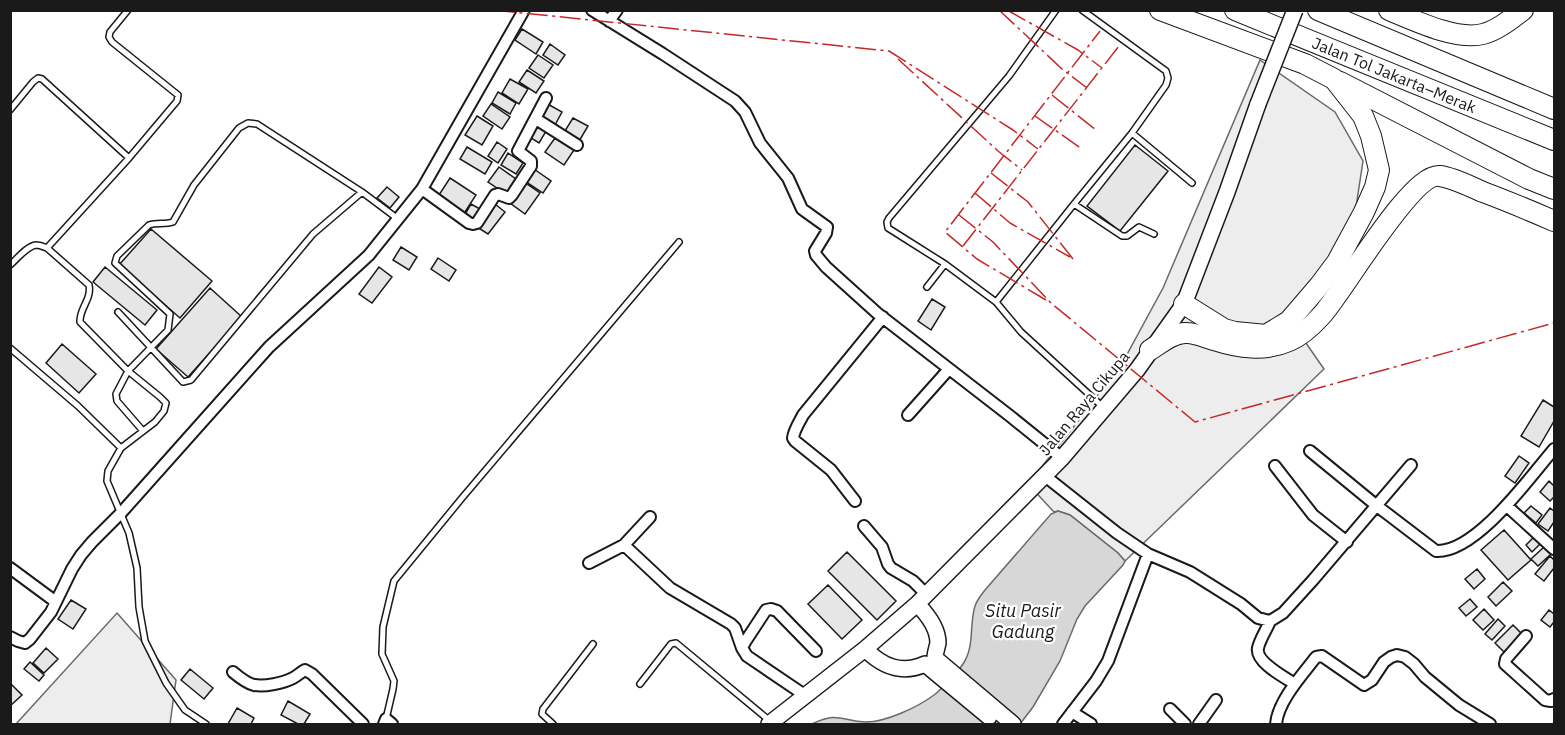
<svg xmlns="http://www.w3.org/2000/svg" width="1565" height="735" font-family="'IBM Plex Sans',sans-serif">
<rect width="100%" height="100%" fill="#fff"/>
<path fill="#ededed" stroke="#6a6a6a" stroke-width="1.5" d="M 1260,60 L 1335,112 L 1363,161 L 1354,220 L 1292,323 L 1324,369 L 1125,561 L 1118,553 L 1070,515 L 1058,511 L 1054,512 L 1028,484 L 1079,420 L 1125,358 L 1163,288 Z
M 117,613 L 176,680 L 170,724 L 16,724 Z"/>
<path fill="#d7d7d7" stroke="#6a6a6a" stroke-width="1.5" d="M 1058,511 L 1070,515 L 1118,553 L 1125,561 L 1123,565 L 1085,606 L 1077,619 L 1060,661 L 1033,707 L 1020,724 L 812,724 C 838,711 841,721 866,722 C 886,722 918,707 934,695 C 943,688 957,673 963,664 C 975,646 969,625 975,606 C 977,600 981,595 985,590 L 1051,514 Z"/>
<path fill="#e6e6e6" stroke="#1a1a1a" stroke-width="1.5" d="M 522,29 L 543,42 L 536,54 L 515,40 Z
M 550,44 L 565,55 L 558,65 L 543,55 Z
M 538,55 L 553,65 L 544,78 L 529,68 Z
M 527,70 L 544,81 L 536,93 L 519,82 Z
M 510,79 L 528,89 L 519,104 L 502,93 Z
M 498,92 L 516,103 L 510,114 L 492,103 Z
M 546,103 L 562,112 L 555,125 L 539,115 Z
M 491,104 L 510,117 L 502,129 L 483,116 Z
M 477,116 L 493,126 L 482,145 L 465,135 Z
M 573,118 L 588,126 L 578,143 L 563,134 Z
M 537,121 L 548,128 L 539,143 L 528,136 Z
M 555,138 L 574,150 L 564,165 L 545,152 Z
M 497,142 L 507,149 L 498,163 L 488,156 Z
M 1135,145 L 1168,171 L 1120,231 L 1087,206 Z
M 467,147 L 492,162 L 485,174 L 460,159 Z
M 508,153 L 523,163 L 516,174 L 501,165 Z
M 499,167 L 516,179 L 506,194 L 488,182 Z
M 534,169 L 551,181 L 543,193 L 525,181 Z
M 450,178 L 476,195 L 463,215 L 437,198 Z
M 524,182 L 540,193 L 525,214 L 510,203 Z
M 387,187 L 399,197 L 390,208 L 377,198 Z
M 471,204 L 480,209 L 473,221 L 464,216 Z
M 495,204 L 505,212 L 488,234 L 477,227 Z
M 151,229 L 212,281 L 180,318 L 119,265 Z
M 401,247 L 417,257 L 409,270 L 393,260 Z
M 438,258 L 456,270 L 449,281 L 431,269 Z
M 105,267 L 157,310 L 145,325 L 93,282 Z
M 379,267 L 392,277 L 372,303 L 359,294 Z
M 210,288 L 242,317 L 188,377 L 156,349 Z
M 932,299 L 945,307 L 931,330 L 918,321 Z
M 62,344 L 96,374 L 79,393 L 46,363 Z
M 1543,400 L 1554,407 L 1554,421 L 1539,447 L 1521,436 Z
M 1519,456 L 1529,463 L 1515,483 L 1505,476 Z
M 1549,481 L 1554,486 L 1554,497 L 1550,501 L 1540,492 Z
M 1531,506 L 1542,515 L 1536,523 L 1524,513 Z
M 1550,508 L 1554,511 L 1554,522 L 1548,531 L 1538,524 Z
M 1504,530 L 1531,560 L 1508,580 L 1481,550 Z
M 1537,534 L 1544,540 L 1532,552 L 1526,545 Z
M 1544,547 L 1551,554 L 1538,566 L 1531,559 Z
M 847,552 L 896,601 L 877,620 L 828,571 Z
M 1550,556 L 1554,560 L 1554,568 L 1544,581 L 1535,574 Z
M 1477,569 L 1485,579 L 1474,589 L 1465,579 Z
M 1503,582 L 1512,591 L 1496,606 L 1488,597 Z
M 828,585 L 862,620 L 842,639 L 808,604 Z
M 1470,599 L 1477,607 L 1466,616 L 1459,608 Z
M 71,600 L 86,609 L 73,629 L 58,619 Z
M 1484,609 L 1494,620 L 1483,630 L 1473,620 Z
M 1549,610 L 1554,614 L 1554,622 L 1550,627 L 1541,620 Z
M 1498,619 L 1505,626 L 1492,640 L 1485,634 Z
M 1513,625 L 1522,634 L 1504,652 L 1495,643 Z
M 46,648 L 58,659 L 44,673 L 33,663 Z
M 30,662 L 44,675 L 39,681 L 24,669 Z
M 190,669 L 213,688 L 204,699 L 181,680 Z
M 10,683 L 22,695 L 10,706 Z
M 288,701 L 310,714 L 304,724 L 298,724 L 281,715 Z
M 237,708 L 254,718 L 251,724 L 228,724 Z"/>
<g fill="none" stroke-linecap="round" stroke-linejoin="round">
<defs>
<path id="lane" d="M 1082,10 L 1166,71 L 1168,78 L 1166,85 L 1132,133 L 1074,204 L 996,302 L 1021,332 L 1104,408
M 10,110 L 33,82 L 38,78 L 42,79 L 129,158
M 1132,133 L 1192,183
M 1074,204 L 1122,236 L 1127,236 L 1139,227 L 1154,234
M 47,248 L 129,158 L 177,101 L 178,95 L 112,42 L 109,37 L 110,32 L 128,10
M 10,265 C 17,259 27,246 36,245 C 40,245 44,247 47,248 L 89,285 C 92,299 79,309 80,322 L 128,371 L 160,397 L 166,403 L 164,411 L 155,422 L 121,448 L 108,471 L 107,481 L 129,533 L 137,568 L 139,607 L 145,641 L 166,683 L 185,710 L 206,724
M 927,287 L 945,264
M 996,302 L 945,264 L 888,228 L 887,222 L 889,218 L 1009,76 L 1056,10
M 118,312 L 183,382 L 191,380 L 313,234 L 362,192 L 398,219
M 10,348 L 78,406 L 121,448
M 143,431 L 117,401 L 116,394 L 128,371 L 168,330 L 170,314 L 115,263 L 117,256 L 149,225 C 157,222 164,225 173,222 L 194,185 L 239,128 L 248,123 L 257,124 L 362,192
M 640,684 L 671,644 L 676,643 L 770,721
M 386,719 L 393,689 L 394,681 L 382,654 L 383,627 L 394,581 L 462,498 L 679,242
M 553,724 L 542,714 L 543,709 L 593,644"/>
<path id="street" d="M 592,10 L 663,54 L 735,101 L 745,112 L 760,143 L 788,178 L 802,209 L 827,227 L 826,233 L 815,251 L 816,255 L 826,267 L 877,313 L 1010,416 L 1062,458
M 609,21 L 617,10
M 536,119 L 577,145
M 422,189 L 469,223 L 473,224 L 477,223 L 495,195 L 498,194 L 509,198 L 512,195 L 531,166 L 531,161 L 518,151 L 546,98
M 908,415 L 949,369
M 1310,451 L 1377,506 L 1436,551 C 1476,553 1530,477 1554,449
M 1275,466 L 1313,515 L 1347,542
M 1045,476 L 1117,533 L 1148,554 L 1190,572 L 1241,604 L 1258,618 L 1270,621 L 1283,613 L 1313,580 L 1411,465
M 855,501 L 831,470 L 795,441 L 793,438 C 794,430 799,423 803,415 L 883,317
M 1507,506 L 1554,549
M 864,526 L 882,547 L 888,564 L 891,568 L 913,581 L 927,595
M 624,545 L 650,517
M 589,563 L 624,545 L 670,588 L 731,624 L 735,628 L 742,648
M 10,568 L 56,602
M 1270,621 C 1267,629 1260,639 1258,648 C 1255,662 1284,677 1295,684
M 1526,636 L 1506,659 L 1505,664 L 1545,700 L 1551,701 L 1554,699
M 10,637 L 18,641 L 25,643 L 30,639 L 51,612 L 72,569 L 81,555 L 92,542 L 121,513 L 269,347 L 369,255 L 422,189 L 524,10
M 233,672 C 239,677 246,683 254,685 C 265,687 283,683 293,678 C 297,676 301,672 305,670 L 312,674 L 363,724
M 806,696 L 747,656 L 742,648 L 745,642 L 766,610 L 771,609 L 777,611 L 816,651
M 1170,709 L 1185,724
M 1072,712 L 1091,724
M 384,724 L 386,719 L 392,724
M 1063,724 L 1096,681 L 1108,661 L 1148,554
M 1199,724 L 1216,700
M 1276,724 C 1278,701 1302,675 1316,657 L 1322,656 L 1364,685 L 1372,680 L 1384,662 L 1391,657 L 1397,655 L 1405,657 L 1414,664 L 1425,677 L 1459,705 L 1490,724"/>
<path id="secondary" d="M 917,604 C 927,614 938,628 938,643 C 937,648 935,653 935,658 L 1013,724
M 865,649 C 882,666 901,675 925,664 L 989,717
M 769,724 L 865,649 L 917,604 L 1062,458 L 1137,370 L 1184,304 L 1227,192 L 1258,104"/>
<g id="highway">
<path d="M 1160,10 L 1305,64 L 1334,79 L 1363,116 L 1371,136 L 1379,170 L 1375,187 L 1364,212 L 1337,262 L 1319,286 L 1289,321 L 1266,335 L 1235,332 L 1224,329 L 1184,304"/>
<path id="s1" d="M 1235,10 L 1554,140"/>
<path d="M 1318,10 L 1554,109"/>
<path d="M 1389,10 C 1413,20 1457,41 1483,34 C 1498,30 1511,19 1523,10"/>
<path d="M 1340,82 L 1529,179 L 1554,189"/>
<path d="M 1150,350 C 1161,343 1174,332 1187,333 C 1196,333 1206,338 1214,340 C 1239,348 1264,352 1289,341 C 1301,336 1312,326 1321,316 C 1342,294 1411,172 1440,176 C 1454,178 1469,186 1483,192 C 1507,201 1531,211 1554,221"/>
</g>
</defs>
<use href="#lane" stroke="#1a1a1a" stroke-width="8"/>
<use href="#street" stroke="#1a1a1a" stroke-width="14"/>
<use href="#secondary" stroke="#1a1a1a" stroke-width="18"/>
<use href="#highway" stroke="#1a1a1a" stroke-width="22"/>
<use href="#lane" stroke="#fff" stroke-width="5"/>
<use href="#street" stroke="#fff" stroke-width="10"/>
<use href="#secondary" stroke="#fff" stroke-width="15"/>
<use href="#highway" stroke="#fff" stroke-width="20"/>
<defs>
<path id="secondary-bridge" d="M 1258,104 L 1295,10"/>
</defs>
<use href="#secondary-bridge" stroke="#1a1a1a" stroke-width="18" stroke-linecap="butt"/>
<use href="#secondary-bridge" stroke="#fff" stroke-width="15"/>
<path stroke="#c62828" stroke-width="1.5" stroke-dasharray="21 4.5 3 4.5" stroke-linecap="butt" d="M 494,10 L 889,51 L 1013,130 L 1038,149
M 999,10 L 1062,69 L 1087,88
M 1007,10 L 1078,50 L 1102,68
M 898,59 L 998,151 L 1022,170
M 1052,95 L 1096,130
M 1035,116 L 1082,149
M 991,173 L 1028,202 L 1073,259
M 975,193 L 1010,223 L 1070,257
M 959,215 L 993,242 L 1051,303 L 1195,422 L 1554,323
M 963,246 L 1119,46
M 1046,300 L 977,259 L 945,232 L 1100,31"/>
</g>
<g text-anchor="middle" stroke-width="4.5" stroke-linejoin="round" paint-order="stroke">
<g font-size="16" fill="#1a1a1a" stroke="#fff">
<text dy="6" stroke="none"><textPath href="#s1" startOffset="172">Jalan Tol Jakarta–Merak</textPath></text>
<text transform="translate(1084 403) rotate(-50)" y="6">Jalan Raya Cikupa</text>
</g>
<g font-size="18" font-style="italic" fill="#1a1a1a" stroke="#fff">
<text x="1023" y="617">Situ Pasir<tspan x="1023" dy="21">Gadung</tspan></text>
</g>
</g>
<rect width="1565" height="735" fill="none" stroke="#1a1a1a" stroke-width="24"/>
</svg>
